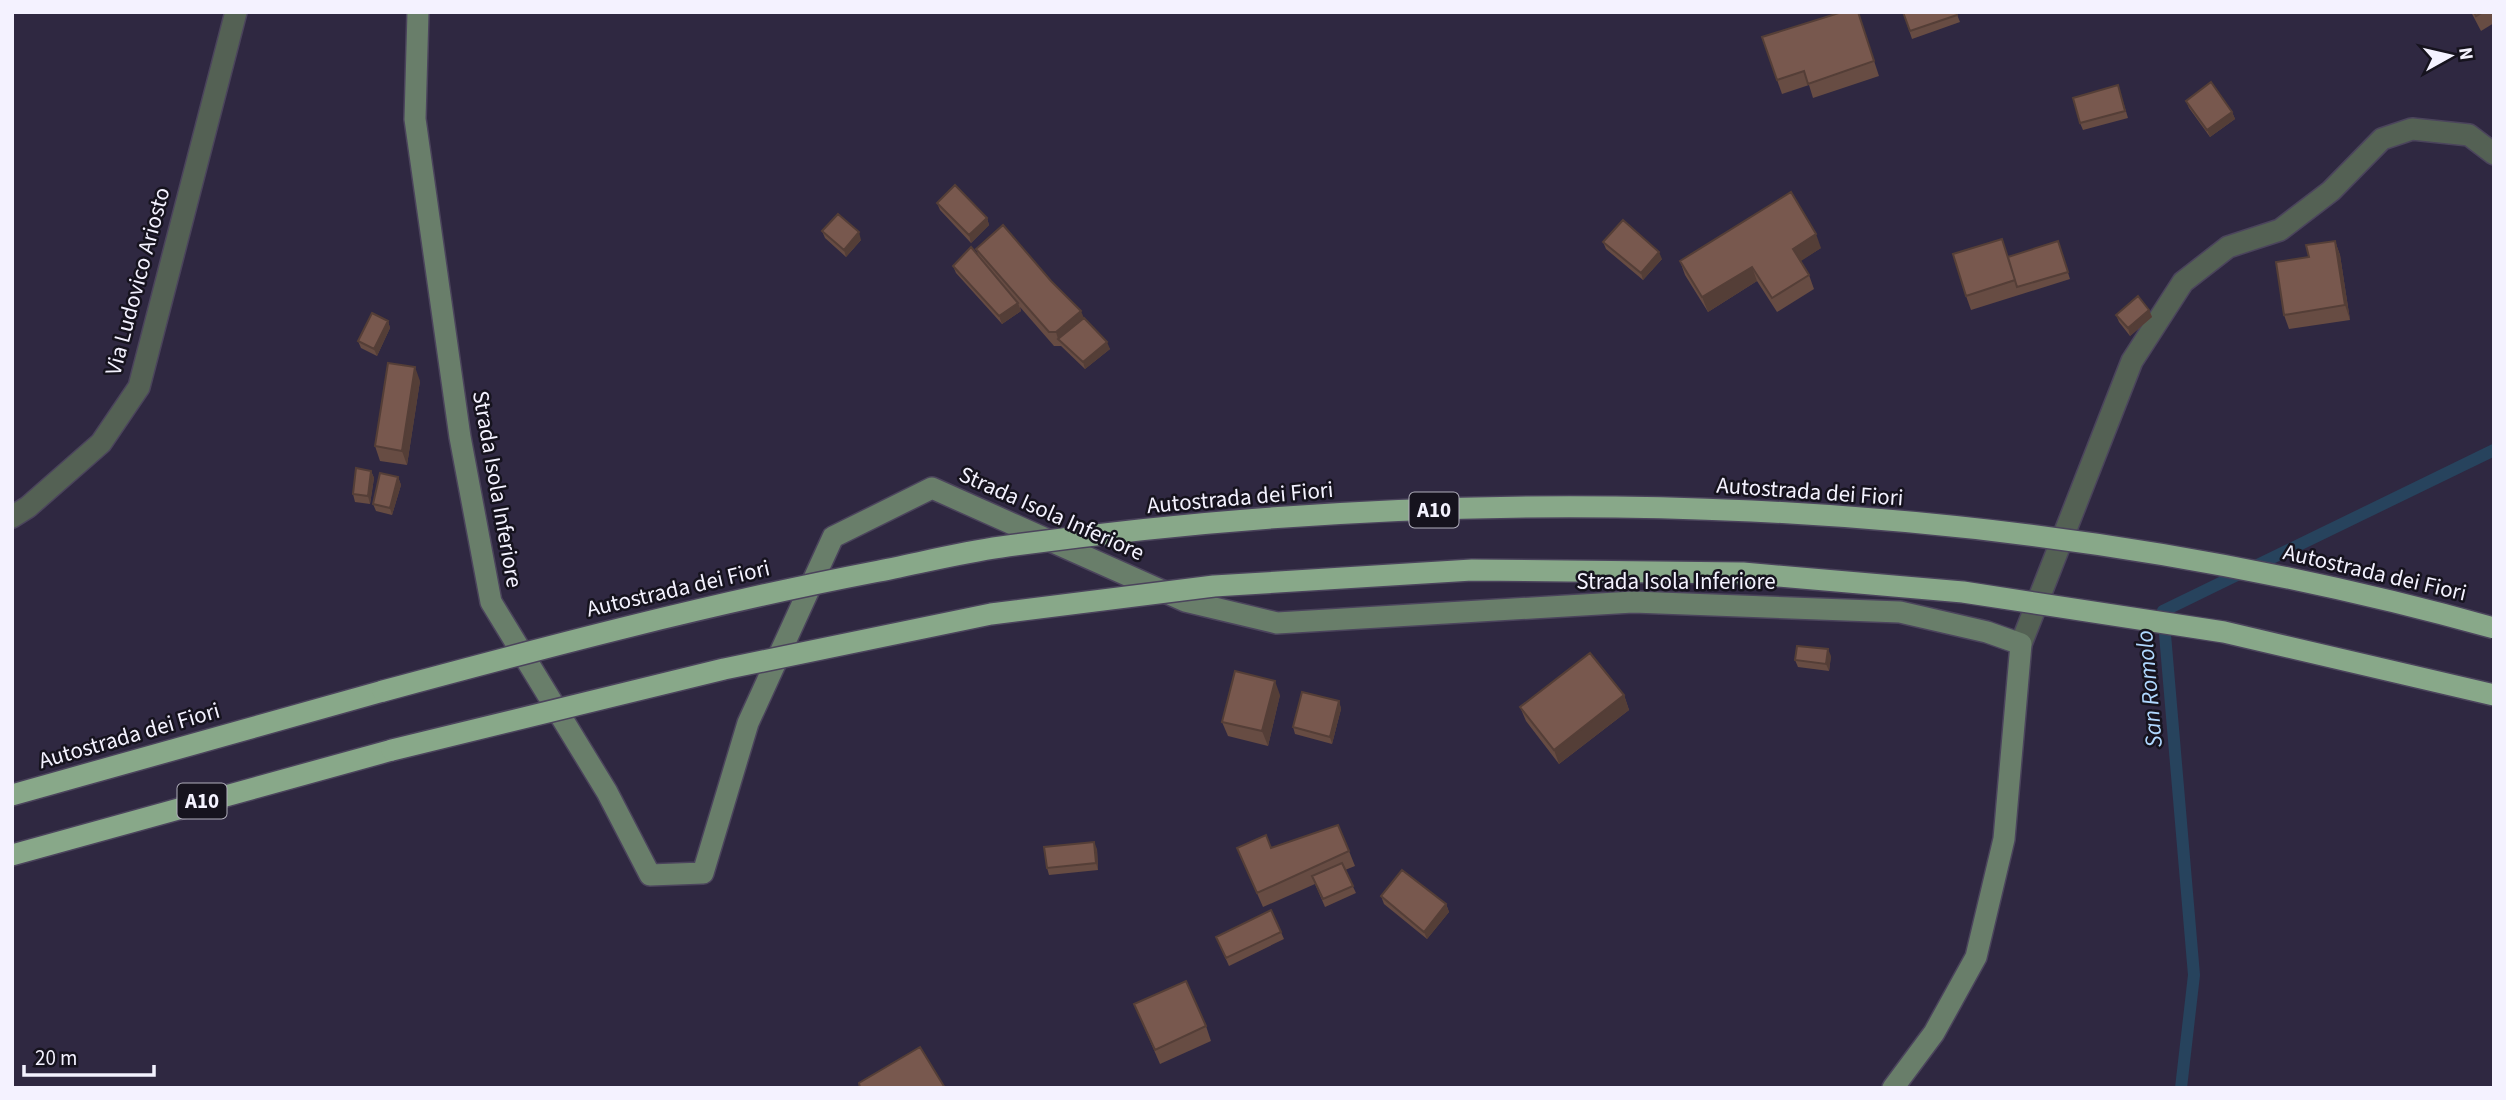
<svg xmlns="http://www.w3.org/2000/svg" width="2506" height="1100" font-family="'Source Sans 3',sans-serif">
<rect width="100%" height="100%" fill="#2f2841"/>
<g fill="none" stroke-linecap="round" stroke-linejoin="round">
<path stroke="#27435d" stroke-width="12" d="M 2181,1088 L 2194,975 L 2163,611 L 2494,450"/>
<defs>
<path id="street" d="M 12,517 L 28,507 L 101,443 L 139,387 L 236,12
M 2021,644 L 2132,361 L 2183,282 L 2228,247 L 2280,230 L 2331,191 L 2382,139 L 2412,129 L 2469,135 L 2494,154"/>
<path id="secondary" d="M 418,12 L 415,119 L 460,437 L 491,602 L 607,792 L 650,875 L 703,873 L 748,723 L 833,537 L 932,488 L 1185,601 L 1277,623 L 1633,602 L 1900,612 L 1987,632 L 2021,644 L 2004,839 L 1976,957 L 1934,1033 L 1893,1088"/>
<path id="highway" d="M 12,795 L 383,691
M 12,855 L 392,750"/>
</defs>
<use href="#street" stroke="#4b445c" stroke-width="24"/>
<use href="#secondary" stroke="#4b445c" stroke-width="24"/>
<use href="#highway" stroke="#4b445c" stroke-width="24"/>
<use href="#street" stroke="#546154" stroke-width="21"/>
<use href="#secondary" stroke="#697e6a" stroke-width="21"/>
<use href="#highway" stroke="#88a889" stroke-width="21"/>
<defs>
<path id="highway-bridge" d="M 383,691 C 546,647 708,604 874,572 C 916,564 958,553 1001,547 C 1496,478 2010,493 2494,628
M 392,750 L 724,669 L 991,614 L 1214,586 L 1472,570 L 1743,573 L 1963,592 L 2224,632 L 2494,695"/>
</defs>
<use href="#highway-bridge" stroke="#4b445c" stroke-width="24" stroke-linecap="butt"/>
<use href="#highway-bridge" stroke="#88a889" stroke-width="21"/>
</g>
<path fill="#674c43" d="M 1858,12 L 1879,76 L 1813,98 L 1809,85 L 1782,94 L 1777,80 Z
M 1903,12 L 1956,12 L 1960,22 L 1912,39 Z
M 2471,12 L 2494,12 L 2494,23 L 2481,31 Z
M 2118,85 L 2128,118 L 2083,130 L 2080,123 Z
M 2186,101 L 2232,112 L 2235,119 L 2210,137 L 2189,108 Z
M 937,203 L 987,218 L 989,225 L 971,243 L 940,210 Z
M 822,231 L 861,240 L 846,257 L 825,238 Z
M 2058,241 L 2070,279 L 1971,310 L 1966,296 L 2008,257 Z
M 2335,241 L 2340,255 L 2350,320 L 2289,329 L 2284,315 L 2309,257 Z
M 1603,242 L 1662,259 L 1643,280 L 1606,249 Z
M 1821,248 L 1800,261 L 1809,275 L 1814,289 L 1777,312 L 1757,281 L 1708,312 L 1685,275 L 1680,261 Z
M 976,249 L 1051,281 L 1084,318 L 1110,349 L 1085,369 L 1061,346 L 1054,346 L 1020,307 L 1021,311 L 1002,324 L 956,273 L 953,266 L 979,257 Z
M 2149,310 L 2152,317 L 2130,336 L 2119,322 L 2116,315 Z
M 388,321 L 390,328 L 377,356 L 361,348 L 358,341 Z
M 420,381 L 407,465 L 380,461 L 375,446 Z
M 371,471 L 374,478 L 370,504 L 355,502 L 353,494 Z
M 398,477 L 401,485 L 392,515 L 376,511 L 373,504 Z
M 1831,656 L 1829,671 L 1798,667 L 1795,660 Z
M 1280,695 L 1268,746 L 1228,736 L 1222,722 Z
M 1624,695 L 1629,710 L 1559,764 L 1526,721 L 1520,707 Z
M 1339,701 L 1341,709 L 1332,744 L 1295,734 L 1293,727 Z
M 1237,848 L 1271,848 L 1349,851 L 1355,866 L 1345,870 L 1356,893 L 1325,907 L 1315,884 L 1263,907 Z
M 1097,849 L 1098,870 L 1049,875 L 1047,868 Z
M 1381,896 L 1446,904 L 1449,912 L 1427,939 L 1384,904 Z
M 1281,932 L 1284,939 L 1229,966 L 1216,937 Z
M 1134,1004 L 1206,1026 L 1211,1041 L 1160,1064 Z"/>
<path fill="#543e37" d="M 2232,112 L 2235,119 L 2210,137 L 2207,130 Z
M 987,218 L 989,225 L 971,243 L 969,235 Z
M 859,232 L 861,240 L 846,257 L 844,250 Z
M 1816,234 L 1821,248 L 1798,263 L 1793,249 Z
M 2335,241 L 2340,255 L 2350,320 L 2345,305 Z
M 1659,252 L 1662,259 L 1643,280 L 1641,273 Z
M 1752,267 L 1757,281 L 1708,312 L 1702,297 Z
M 1018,303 L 1021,311 L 1002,324 L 999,316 Z
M 2149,310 L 2152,317 L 2130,336 L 2128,328 Z
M 1081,311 L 1087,325 L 1058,339 L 1056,332 Z
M 388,321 L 390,328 L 377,356 L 374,349 Z
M 1107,342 L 1110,349 L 1085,369 L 1083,362 Z
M 415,367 L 420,381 L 407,465 L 402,451 Z
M 371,471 L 374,478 L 370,504 L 368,496 Z
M 398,477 L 401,485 L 392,515 L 390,508 Z
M 1828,649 L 1831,656 L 1829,671 L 1826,664 Z
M 1275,681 L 1280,695 L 1268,746 L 1262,731 Z
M 1624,695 L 1629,710 L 1559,764 L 1554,750 Z
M 1339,701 L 1341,709 L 1332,744 L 1330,737 Z
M 1094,842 L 1097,849 L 1098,870 L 1096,863 Z
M 1446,904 L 1449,912 L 1427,939 L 1424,932 Z"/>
<path fill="#78584e" stroke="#543e37" stroke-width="2" d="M 1842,12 L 1858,12 L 1874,61 L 1808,84 L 1804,71 L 1777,80 L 1762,37 Z
M 1903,12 L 1956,12 L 1957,15 L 1910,31 Z
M 2474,12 L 2483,12 L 2476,16 Z
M 2211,82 L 2232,112 L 2207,130 L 2186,101 Z
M 2118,85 L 2125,111 L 2080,123 L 2073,98 Z
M 955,185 L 987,218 L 969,235 L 937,203 Z
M 1791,192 L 1816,234 L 1793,249 L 1809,275 L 1772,298 L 1752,267 L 1702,297 L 1680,261 Z
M 838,214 L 859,232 L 844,250 L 822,231 Z
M 1623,220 L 1659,252 L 1641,273 L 1603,242 Z
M 1003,225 L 1051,281 L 1081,311 L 1056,332 L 1049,332 L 976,249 Z
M 2002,239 L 2015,280 L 1966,296 L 1953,254 Z
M 2058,241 L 2068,272 L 2017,287 L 2008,257 Z
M 2335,241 L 2345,305 L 2284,315 L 2276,262 L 2309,257 L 2306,245 Z
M 971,247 L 1018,303 L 999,316 L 953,266 Z
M 2138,296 L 2149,310 L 2128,328 L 2116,315 Z
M 372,313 L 388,321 L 374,349 L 358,341 Z
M 1084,318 L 1107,342 L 1083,362 L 1058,339 Z
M 388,363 L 415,367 L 402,451 L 375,446 Z
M 356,468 L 371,471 L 368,496 L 353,494 Z
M 380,473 L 398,477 L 390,508 L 373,504 Z
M 1797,646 L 1828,649 L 1826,664 L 1795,660 Z
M 1590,653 L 1624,695 L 1554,750 L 1520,707 Z
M 1235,671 L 1275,681 L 1262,731 L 1222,722 Z
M 1302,692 L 1339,701 L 1330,737 L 1293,727 Z
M 1338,825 L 1349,851 L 1257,893 L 1237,848 L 1266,835 L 1271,848 Z
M 1094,842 L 1096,863 L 1047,868 L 1044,847 Z
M 1342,863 L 1353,886 L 1323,899 L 1312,876 Z
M 1402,870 L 1446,904 L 1424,932 L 1381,896 Z
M 1271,910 L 1281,932 L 1226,958 L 1216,937 Z
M 1186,981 L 1206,1026 L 1155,1050 L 1134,1004 Z
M 920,1047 L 945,1088 L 860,1088 L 859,1083 Z"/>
<g text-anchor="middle" stroke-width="5" stroke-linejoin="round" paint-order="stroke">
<g fill="#16131e" stroke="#b1afbc" stroke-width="2">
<rect x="1409.5" y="492.5" width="49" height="35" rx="5"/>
<rect x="177.5" y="783.5" width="49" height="35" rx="5"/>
</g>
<g font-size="21" font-weight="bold" fill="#f4f2ff">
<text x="1434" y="517">A10</text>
<text x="202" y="808">A10</text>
</g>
<g font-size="23" fill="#f4f2ff" stroke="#16131e">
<text transform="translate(137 281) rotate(-75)" y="8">Via Ludovico Ariosto</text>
<text transform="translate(498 489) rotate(80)" y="8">Strada Isola Inferiore</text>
<text transform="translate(1810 491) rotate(4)" y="8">Autostrada dei Fiori</text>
<text transform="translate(1240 497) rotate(-5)" y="8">Autostrada dei Fiori</text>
<text transform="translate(1052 513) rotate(24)" y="8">Strada Isola Inferiore</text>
<text transform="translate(2375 572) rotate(13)" y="8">Autostrada dei Fiori</text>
<text x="1676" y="589">Strada Isola Inferiore</text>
<text transform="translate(678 588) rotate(-13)" y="8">Autostrada dei Fiori</text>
<text transform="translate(129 735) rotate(-16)" y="8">Autostrada dei Fiori</text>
</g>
<g font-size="24" font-style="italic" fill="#b0d8ff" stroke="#16131e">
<text transform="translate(2149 689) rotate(-95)" y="8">San Romolo</text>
</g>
</g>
<rect width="2506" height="1100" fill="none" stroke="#f4f2ff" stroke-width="28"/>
<g transform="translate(2450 56) rotate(82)" stroke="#16131e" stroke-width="5" paint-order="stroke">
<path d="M0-5L12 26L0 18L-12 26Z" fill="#f4f2ff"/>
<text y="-10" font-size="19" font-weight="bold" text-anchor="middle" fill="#f4f2ff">N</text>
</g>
<path d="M24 1065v10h130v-10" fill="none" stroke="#f4f2ff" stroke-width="3.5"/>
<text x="35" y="1065" font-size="21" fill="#f4f2ff" stroke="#16131e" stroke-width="5" paint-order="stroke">20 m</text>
</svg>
